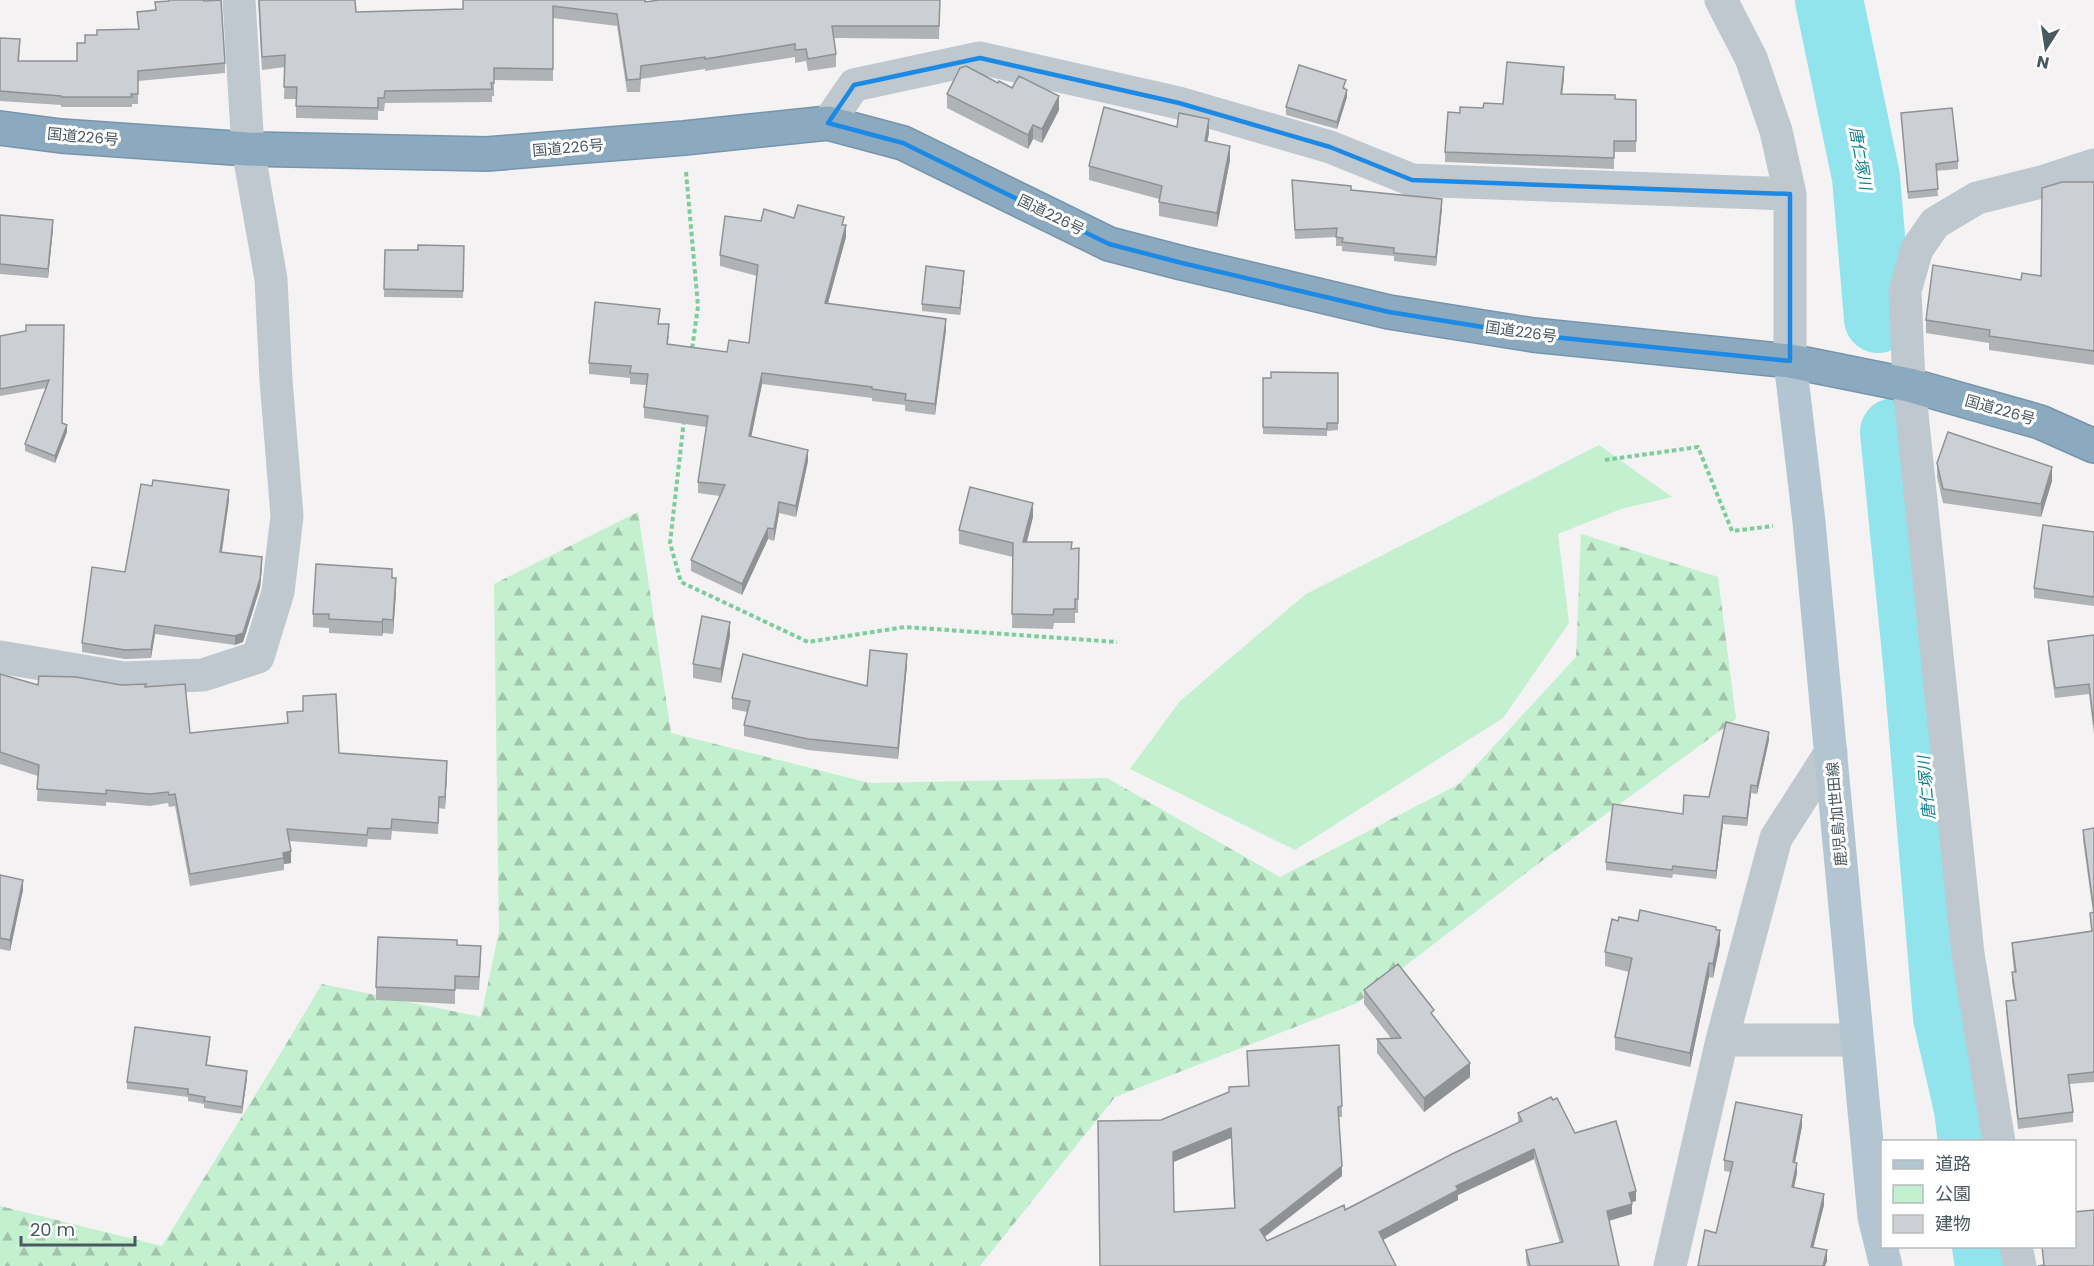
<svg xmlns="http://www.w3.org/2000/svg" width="2094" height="1266" font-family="Poppins,'Noto Sans JP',sans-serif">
<defs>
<pattern id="forest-firs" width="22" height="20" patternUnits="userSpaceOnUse" patternTransform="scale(1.5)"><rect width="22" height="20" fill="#c3f0cf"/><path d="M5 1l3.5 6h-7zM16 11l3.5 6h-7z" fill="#a0c5ab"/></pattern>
</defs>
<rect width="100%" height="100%" fill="#f4f2f3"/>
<path fill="url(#forest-firs)" d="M 638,512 L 671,733 L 870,783 L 1107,778 L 1280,877 L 1459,784 L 1576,657 L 1581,534 L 1718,577 L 1736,719 L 1539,863 L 1357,1003 L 1115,1097 L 980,1266 L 0,1266 L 0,1206 L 162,1246 L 267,1076 L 322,984 L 481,1017 L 499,931 L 494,584 Z"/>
<path fill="#c3f0cf" d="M 1599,445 L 1672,497 L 1621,509 L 1558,534 L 1569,623 L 1503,718 L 1295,850 L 1130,769 L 1180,701 L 1306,594 Z"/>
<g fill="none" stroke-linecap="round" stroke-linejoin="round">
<path stroke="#91e3ec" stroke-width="68" d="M 1829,0 L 1866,177 L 1878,319
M 1894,432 L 1917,663 L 1947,1017 L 1968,1109 L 1972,1142
M 1986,1246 L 1989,1266"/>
<defs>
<path id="highway" d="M 0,128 L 61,136 L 248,149 L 487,154 L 684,138 L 828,123 L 903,143 L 1109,244 L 1182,263 L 1389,312 L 1533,335 L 1790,361 L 1909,385 L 2040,422 L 2094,446"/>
</defs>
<use href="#highway" stroke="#7695ac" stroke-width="36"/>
<path stroke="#7bce9c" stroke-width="4" stroke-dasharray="4.5 3" stroke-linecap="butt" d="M 686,172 L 698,306 L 692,350
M 684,420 L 670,543 L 681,582 L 808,642 L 905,627 L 1117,642
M 1605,460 L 1698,447 L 1732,531 L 1773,526"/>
<path stroke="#bec8ce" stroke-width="33" d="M 1721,0 L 1751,58 L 1776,131 L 1790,194 L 1790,361
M 828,123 L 854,85 L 980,58 L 1179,103 L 1330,147 L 1412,180 L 1790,194
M 0,657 L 124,678 L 203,675 L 258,657 L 278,592 L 287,516 L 276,380 L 271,279 L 248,149 L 239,0
M 1722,1040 L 1776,838 L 1831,752
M 1999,1142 L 1968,954 L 1909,385 L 1905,291 L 1917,249 L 1935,223 L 1977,198 L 2045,181 L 2094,165
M 2016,1246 L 2020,1266
M 1670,1266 L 1722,1040 L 1856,1040"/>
<path stroke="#b3c5d0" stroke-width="33" d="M 1790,361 L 1809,522 L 1874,1217 L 1886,1266"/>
<use href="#highway" stroke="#8baac0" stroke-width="33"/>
</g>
<path fill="#afb3b6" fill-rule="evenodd" d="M 258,0 L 356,12 L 463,9 L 646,0 L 646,2 L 940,0 L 939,39 L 834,38 L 836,54 L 836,67 L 808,71 L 806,61 L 795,63 L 795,57 L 705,71 L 705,69 L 641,79 L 640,92 L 627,92 L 617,26 L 553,18 L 553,81 L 494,80 L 494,96 L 492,96 L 492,102 L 385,103 L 384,111 L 378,111 L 378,120 L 296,118 L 296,99 L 284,99 L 285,67 L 262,70 Z
M 155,2 L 225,63 L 225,73 L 138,81 L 138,104 L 132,104 L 132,107 L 61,107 L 61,105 L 0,101 L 0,38 L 20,49 L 19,61 L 77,61 L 85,43 L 97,35 L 138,29 L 137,12 L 155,10 Z
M 1564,78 L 1562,94 L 1615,99 L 1636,100 L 1636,152 L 1614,152 L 1614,169 L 1445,162 L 1445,152 L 1460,113 L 1503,104 Z
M 998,83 L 1059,110 L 1042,143 L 1033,139 L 1028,149 L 947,108 L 947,94 Z
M 1346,87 L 1345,89 L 1347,97 L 1337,129 L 1286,115 L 1286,107 Z
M 1901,113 L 1958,161 L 1958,169 L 1936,171 L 1938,196 L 1908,199 Z
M 1177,127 L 1209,133 L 1207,141 L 1230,160 L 1217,227 L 1159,216 L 1159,199 L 1089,180 L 1089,166 Z
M 1292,180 L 1351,190 L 1442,208 L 1436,266 L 1394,261 L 1394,256 L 1342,251 L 1342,246 L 1336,246 L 1336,237 L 1295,239 Z
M 2094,182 L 2094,365 L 1989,350 L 1989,343 L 1926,333 L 1926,320 L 2021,280 L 2041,276 Z
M 0,215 L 53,229 L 48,278 L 0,274 Z
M 794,218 L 844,225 L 846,237 L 828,303 L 946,330 L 935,415 L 905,411 L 905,405 L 872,401 L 872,398 L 762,384 L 751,437 L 808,461 L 796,517 L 779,513 L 774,541 L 768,539 L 742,595 L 691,571 L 691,560 L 720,496 L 698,493 L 698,482 L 706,427 L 644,418 L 644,407 L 647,385 L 630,384 L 630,378 L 589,374 L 589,363 L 659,324 L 669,336 L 668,344 L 727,352 L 749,343 L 757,276 L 720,266 L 720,255 L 761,221 Z
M 464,246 L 463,298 L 384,297 L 385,250 L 418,250 Z
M 964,278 L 960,315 L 922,311 L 922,304 Z
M 64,325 L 62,423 L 67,432 L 55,463 L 25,451 L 25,444 L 46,388 L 0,396 L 0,336 Z
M 1338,373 L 1338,430 L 1327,431 L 1327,436 L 1263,434 L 1263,378 Z
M 1937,463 L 2052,481 L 2041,517 L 1943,503 L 1937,477 Z
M 229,500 L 222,553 L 262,566 L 260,588 L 243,642 L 235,645 L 155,634 L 151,658 L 125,659 L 82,652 L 82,643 L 125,572 Z
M 1033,517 L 1027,542 L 1072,549 L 1079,548 L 1078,613 L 1075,613 L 1075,623 L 1054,623 L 1053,629 L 1012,628 L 1013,557 L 959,544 L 959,530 Z
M 2094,532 L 2094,606 L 2034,598 L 2034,588 Z
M 392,578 L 396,592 L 393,634 L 383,633 L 382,636 L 329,633 L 329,628 L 313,627 L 313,614 Z
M 2094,635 L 2094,735 L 2089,694 L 2055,698 L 2048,651 L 2048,641 Z
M 730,636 L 721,683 L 693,678 L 693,664 Z
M 907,665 L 898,759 L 808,750 L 744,736 L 744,725 L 747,712 L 732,709 L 732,698 L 867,686 Z
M 0,674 L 38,685 L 121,685 L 146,687 L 190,733 L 287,723 L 287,712 L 339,753 L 447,773 L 445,809 L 439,808 L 438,834 L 392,831 L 391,840 L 368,839 L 367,847 L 289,841 L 291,863 L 284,864 L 284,870 L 190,886 L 175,806 L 169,807 L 168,803 L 150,806 L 106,802 L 106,806 L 37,801 L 38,776 L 0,764 Z
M 1769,740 L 1757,794 L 1751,793 L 1747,826 L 1723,824 L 1716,879 L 1673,874 L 1672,878 L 1606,870 L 1606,862 L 1709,797 Z
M 2094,828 L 2094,1082 L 2069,1084 L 2073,1112 L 2073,1122 L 2018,1129 L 2006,1011 L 2006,1001 L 2015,1000 L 2012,982 L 2012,972 L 2014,972 L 2012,952 L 2012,943 L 2091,931 L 2090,913 L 2093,913 L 2083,840 L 2083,830 Z
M 0,875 L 23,890 L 10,951 L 0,949 Z
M 1618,921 L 1638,921 L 1716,930 L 1720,944 L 1713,978 L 1709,977 L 1690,1067 L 1615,1050 L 1615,1037 L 1629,972 L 1605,966 L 1605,952 Z
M 457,945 L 481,959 L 479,990 L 455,989 L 455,1004 L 376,1000 L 376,987 Z
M 1364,990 L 1434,1018 L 1470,1077 L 1424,1112 L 1377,1053 L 1377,1039 L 1391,1038 L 1364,1004 Z
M 210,1044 L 207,1065 L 247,1078 L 242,1114 L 204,1108 L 204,1104 L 188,1101 L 188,1097 L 127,1089 L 127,1082 Z
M 1247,1051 L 1342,1106 L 1342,1117 L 1339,1117 L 1342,1176 L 1265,1237 L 1267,1241 L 1345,1210 L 1518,1123 L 1518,1113 L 1575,1133 L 1636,1201 L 1632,1202 L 1632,1214 L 1609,1221 L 1619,1266 L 1527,1266 L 1526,1260 L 1526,1250 L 1560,1243 L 1534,1159 L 1458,1195 L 1458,1200 L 1383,1240 L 1100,1266 L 1161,1120 L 1229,1092 L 1249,1087 ZM 1231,1138 L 1234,1208 L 1174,1212 L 1174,1162 Z
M 1802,1126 L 1795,1163 L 1797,1173 L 1794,1187 L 1824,1205 L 1813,1247 L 1827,1261 L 1825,1266 L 1698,1266 L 1716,1233 L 1731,1172 L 1724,1171 L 1724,1160 Z"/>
<path fill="#8f9294" d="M 1564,67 L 1564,78 L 1561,104 L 1561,94 Z
M 1347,90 L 1347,97 L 1337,129 L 1337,122 Z
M 1059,96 L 1059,110 L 1042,143 L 1042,129 Z
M 1209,119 L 1209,133 L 1205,155 L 1205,141 Z
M 1033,125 L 1033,139 L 1028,149 L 1028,135 Z
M 1230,146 L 1230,160 L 1217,227 L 1217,213 Z
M 1442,199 L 1442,208 L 1436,266 L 1436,257 Z
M 53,220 L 53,229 L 48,278 L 48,269 Z
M 846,225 L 846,237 L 825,314 L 825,303 Z
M 964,271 L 964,278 L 960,315 L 960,308 Z
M 946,319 L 946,330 L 935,415 L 935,404 Z
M 762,373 L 762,384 L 749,448 L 749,436 Z
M 67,425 L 67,432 L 55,463 L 55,456 Z
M 808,450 L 808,461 L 796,517 L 796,506 Z
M 2052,467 L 2052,481 L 2041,517 L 2041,504 Z
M 229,490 L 229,500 L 220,562 L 220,552 Z
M 779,502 L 779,513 L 774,541 L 774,529 Z
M 1033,503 L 1033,517 L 1023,556 L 1023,542 Z
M 768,528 L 768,539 L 742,595 L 742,584 Z
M 262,557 L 262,566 L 260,588 L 243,642 L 235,645 L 235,636 Z
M 396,578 L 396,592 L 393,634 L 393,620 Z
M 383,619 L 383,633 L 382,636 L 382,622 Z
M 730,622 L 730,636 L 721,683 L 721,669 Z
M 155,625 L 155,634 L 151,658 L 151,649 Z
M 907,654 L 907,665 L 898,759 L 898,748 Z
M 1769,732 L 1769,740 L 1757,794 L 1757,786 Z
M 447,761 L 447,773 L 445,809 L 445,797 Z
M 1751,785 L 1751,793 L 1747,826 L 1747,818 Z
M 1723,816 L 1723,824 L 1716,879 L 1716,871 Z
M 291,851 L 291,863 L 284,864 L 283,853 Z
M 23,880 L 23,890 L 10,951 L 10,940 Z
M 1720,930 L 1720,944 L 1713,978 L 1713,964 Z
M 1709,963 L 1709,977 L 1690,1067 L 1690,1053 Z
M 1470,1063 L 1470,1077 L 1424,1112 L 1424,1098 Z
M 247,1071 L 247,1078 L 242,1114 L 242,1107 Z
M 1802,1115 L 1802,1126 L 1793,1172 L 1793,1162 Z
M 1231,1128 L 1231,1138 L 1173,1162 L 1173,1152 Z
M 1534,1149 L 1534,1159 L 1458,1195 L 1458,1200 L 1379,1242 L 1379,1232 L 1456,1186 Z
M 1797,1163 L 1797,1173 L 1792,1197 L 1792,1187 Z
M 1342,1166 L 1342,1176 L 1260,1240 L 1260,1230 Z
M 1636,1191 L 1636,1201 L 1629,1203 L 1629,1193 Z
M 1824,1194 L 1824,1205 L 1811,1257 L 1811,1247 Z
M 1632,1204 L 1632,1214 L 1607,1221 L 1607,1211 Z
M 1827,1250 L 1827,1261 L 1825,1266 L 1823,1266 Z"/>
<path fill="#ccd0d4" stroke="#8f9294" stroke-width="1.5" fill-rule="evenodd" d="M 169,0 L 204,0 L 204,1 L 221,0 L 225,63 L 138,71 L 138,94 L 131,94 L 132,97 L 61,97 L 61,96 L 0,91 L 0,38 L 20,39 L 18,61 L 77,61 L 77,43 L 85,43 L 85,35 L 97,35 L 97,30 L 139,29 L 137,12 L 156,10 L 155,2 L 169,1 Z
M 259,0 L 355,0 L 356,12 L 463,9 L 463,0 L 645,0 L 645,2 L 659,0 L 940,0 L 939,26 L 832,26 L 836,54 L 808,59 L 806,49 L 795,50 L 795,44 L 705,59 L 705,57 L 641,66 L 640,79 L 627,80 L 617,14 L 553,6 L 553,69 L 494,68 L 494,83 L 491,83 L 492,89 L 385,91 L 384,98 L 378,98 L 378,108 L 296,106 L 297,87 L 284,87 L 285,55 L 262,57 Z
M 1507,62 L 1564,67 L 1561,94 L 1615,95 L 1615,99 L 1636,100 L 1636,141 L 1614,141 L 1614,158 L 1445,152 L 1448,112 L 1460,113 L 1460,107 L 1483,108 L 1484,103 L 1503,104 Z
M 1299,65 L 1346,80 L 1343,88 L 1347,90 L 1337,122 L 1286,107 Z
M 966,66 L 998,83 L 999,81 L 1012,88 L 1019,76 L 1059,96 L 1042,129 L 1033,125 L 1028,135 L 947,94 L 960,68 Z
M 1104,107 L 1177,127 L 1179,113 L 1209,119 L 1205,141 L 1230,146 L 1217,213 L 1159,202 L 1162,186 L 1089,166 Z
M 1952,108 L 1958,161 L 1936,164 L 1938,189 L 1908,192 L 1901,113 Z
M 1292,180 L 1351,186 L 1351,190 L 1442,199 L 1436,257 L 1394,253 L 1394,248 L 1342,242 L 1343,238 L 1336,237 L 1337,228 L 1295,230 Z
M 2062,182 L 2094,182 L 2094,351 L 1989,336 L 1990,330 L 1926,320 L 1933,265 L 2021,280 L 2022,273 L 2041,276 L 2042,188 Z
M 798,205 L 844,217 L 842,225 L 846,225 L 825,303 L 946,319 L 935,404 L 905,400 L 906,394 L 872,389 L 872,387 L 762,373 L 749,436 L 808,450 L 796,506 L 779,502 L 774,529 L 768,528 L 742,584 L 691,560 L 725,485 L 698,482 L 708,416 L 644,407 L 648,374 L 630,373 L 631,366 L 589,363 L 595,302 L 660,309 L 658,324 L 669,324 L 667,344 L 727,352 L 729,340 L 749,343 L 758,265 L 720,255 L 725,216 L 761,221 L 764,209 L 794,218 Z
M 0,215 L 53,220 L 48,269 L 0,264 Z
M 418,245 L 464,246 L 463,291 L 384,289 L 385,250 L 418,250 Z
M 926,266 L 964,271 L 960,308 L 922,304 Z
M 26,325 L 64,325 L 62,423 L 67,425 L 55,456 L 25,444 L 49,380 L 0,389 L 0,336 L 26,331 Z
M 1271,372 L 1338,373 L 1338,423 L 1327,423 L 1327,429 L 1263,427 L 1263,378 L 1271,378 Z
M 1948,432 L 2052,467 L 2041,504 L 1943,489 L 1937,463 Z
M 153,480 L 229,490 L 220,552 L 262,557 L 260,579 L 243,633 L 235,636 L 155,625 L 151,649 L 125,650 L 82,643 L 92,567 L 125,572 L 141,484 L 152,486 Z
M 970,487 L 1033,503 L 1023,542 L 1072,542 L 1071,549 L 1079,548 L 1078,599 L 1075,599 L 1075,609 L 1054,609 L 1053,615 L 1012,614 L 1013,543 L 959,530 Z
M 2043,525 L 2094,532 L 2094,597 L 2034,588 Z
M 316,564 L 392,569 L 392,578 L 396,578 L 393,620 L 383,619 L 382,622 L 329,619 L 329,614 L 313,614 Z
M 702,616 L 730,622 L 721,669 L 693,664 Z
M 2094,635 L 2094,725 L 2089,684 L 2055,688 L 2048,641 Z
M 870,650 L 907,654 L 898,748 L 808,739 L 744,725 L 750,701 L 732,698 L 743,654 L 867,686 Z
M 0,674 L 38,685 L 39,676 L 76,677 L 121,685 L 146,684 L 145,687 L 185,684 L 190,733 L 288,723 L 287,712 L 303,711 L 303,696 L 336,694 L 339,753 L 447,761 L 445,797 L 439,797 L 438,823 L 392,819 L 391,829 L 368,828 L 367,835 L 287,829 L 291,851 L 283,853 L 284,858 L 190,874 L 175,794 L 169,795 L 168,792 L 150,794 L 106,790 L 106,794 L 37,789 L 39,765 L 0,752 Z
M 1726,722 L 1769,732 L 1757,786 L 1751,785 L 1747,818 L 1723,816 L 1716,871 L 1673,866 L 1672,870 L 1606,862 L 1613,804 L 1683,814 L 1684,795 L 1709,797 Z
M 2094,828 L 2094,911 L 2083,830 Z
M 0,875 L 23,880 L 10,940 L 0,938 Z
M 1640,910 L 1716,927 L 1716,930 L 1720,930 L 1713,964 L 1709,963 L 1690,1053 L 1615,1037 L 1632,958 L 1605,952 L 1612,919 L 1618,921 L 1619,917 L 1638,921 Z
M 2094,912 L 2094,1072 L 2068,1075 L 2073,1112 L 2018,1119 L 2006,1001 L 2016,1000 L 2012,972 L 2016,972 L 2012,943 L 2092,931 L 2090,913 Z
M 378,937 L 457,940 L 457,945 L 481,946 L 479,977 L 455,976 L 455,990 L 376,987 Z
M 1398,964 L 1434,1010 L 1431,1013 L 1470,1063 L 1424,1098 L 1377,1039 L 1401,1038 L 1364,990 Z
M 135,1027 L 210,1037 L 206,1065 L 247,1071 L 242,1107 L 204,1101 L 205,1097 L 188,1094 L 188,1089 L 127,1082 Z
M 1339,1045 L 1342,1106 L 1338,1107 L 1342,1166 L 1260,1230 L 1267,1241 L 1344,1205 L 1345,1210 L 1452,1154 L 1522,1121 L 1518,1113 L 1551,1097 L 1553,1100 L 1557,1098 L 1575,1133 L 1616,1121 L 1636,1191 L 1629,1193 L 1632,1204 L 1607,1211 L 1619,1266 L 1530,1266 L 1526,1250 L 1563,1242 L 1534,1149 L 1456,1186 L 1458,1190 L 1379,1232 L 1396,1266 L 1100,1266 L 1098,1121 L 1161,1120 L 1229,1092 L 1229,1087 L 1249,1086 L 1247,1051 ZM 1231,1128 L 1235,1208 L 1174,1212 L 1173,1152 Z
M 1736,1102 L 1802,1115 L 1793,1162 L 1797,1163 L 1792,1187 L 1824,1194 L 1811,1247 L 1827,1250 L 1823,1266 L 1698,1266 L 1705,1230 L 1716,1233 L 1733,1162 L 1724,1160 Z
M 2094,1210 L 2094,1266 L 2038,1266 L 2044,1265 L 2042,1246 L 2074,1246 L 2074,1212 Z"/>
<path fill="none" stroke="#1c89e4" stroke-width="4.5" stroke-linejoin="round" d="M 980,58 L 1179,103 L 1330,147 L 1412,180 L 1790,194 L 1790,361 L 1533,335 L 1389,312 L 1182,263 L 1109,244 L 903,143 L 828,123 L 854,85 Z"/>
<g text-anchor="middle" stroke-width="6" stroke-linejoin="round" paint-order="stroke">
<g font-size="15" fill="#4a5860" stroke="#fff">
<text transform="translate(83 137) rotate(5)" y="5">国道226号</text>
<text transform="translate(568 148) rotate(-5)" y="5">国道226号</text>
<text transform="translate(1051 215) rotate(26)" y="5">国道226号</text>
<text transform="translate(1521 332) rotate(8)" y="5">国道226号</text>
<text transform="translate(2000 410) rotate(16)" y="5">国道226号</text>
<text transform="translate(1837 814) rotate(-95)" y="5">鹿児島加世田線</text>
</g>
<g font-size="16" font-style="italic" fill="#0f828f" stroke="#fff">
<text transform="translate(1861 158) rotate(80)" y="6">唐仁塚川</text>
<text transform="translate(1926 788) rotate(-95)" y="6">唐仁塚川</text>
</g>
</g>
<rect x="1881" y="1140" width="195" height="108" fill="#ffffff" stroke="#b7bcbf" stroke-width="1.5"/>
<rect x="1893" y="1160" width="30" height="9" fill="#b3c5d0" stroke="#b7bcbf" stroke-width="1.5"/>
<text x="1935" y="1170" font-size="18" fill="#4a5860">道路</text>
<rect x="1893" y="1185" width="30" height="18" fill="#c3f0cf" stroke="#b7bcbf" stroke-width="1.5"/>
<text x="1935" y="1200" font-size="18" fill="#4a5860">公園</text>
<rect x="1893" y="1215" width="30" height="18" fill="#ccd0d4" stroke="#b7bcbf" stroke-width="1.5"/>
<text x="1935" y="1230" font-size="18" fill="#4a5860">建物</text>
<g transform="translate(2046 48) rotate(192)" stroke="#ffffff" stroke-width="4.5" paint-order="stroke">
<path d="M0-4.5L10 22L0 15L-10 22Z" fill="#4a5860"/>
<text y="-9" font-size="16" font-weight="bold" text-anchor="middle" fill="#4a5860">N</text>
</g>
<path d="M21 1236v9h114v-9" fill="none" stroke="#4a5860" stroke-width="3"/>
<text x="30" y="1236" font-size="18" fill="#4a5860" stroke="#ffffff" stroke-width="4.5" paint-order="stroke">20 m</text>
</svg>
